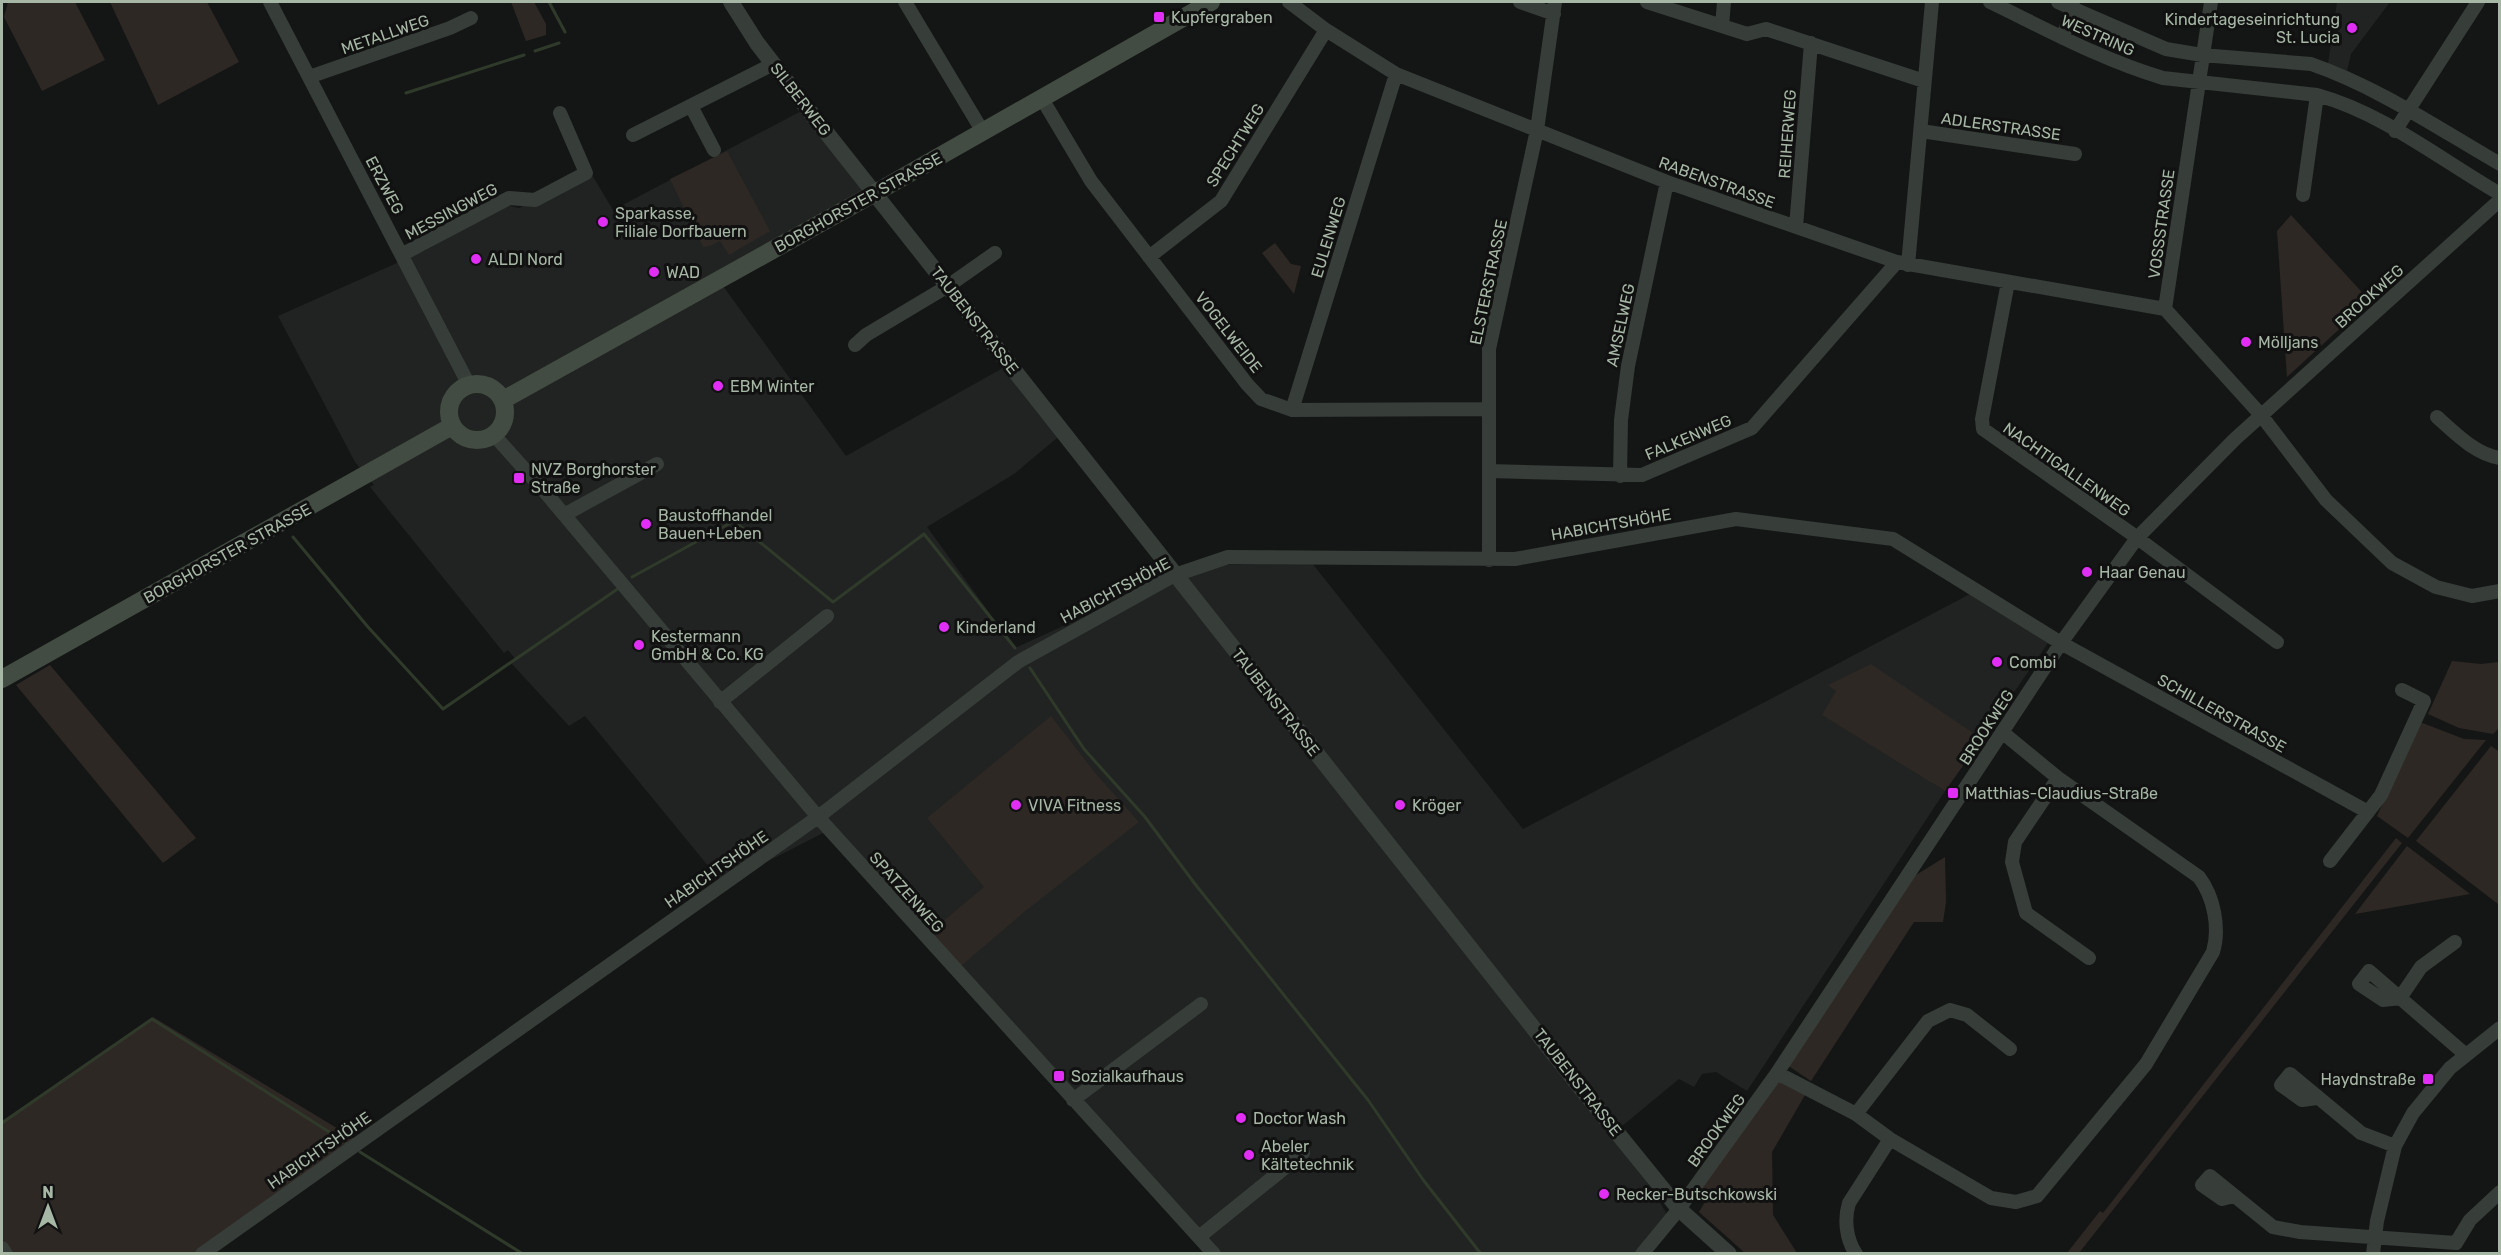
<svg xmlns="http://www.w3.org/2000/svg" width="2501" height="1255" font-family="Rubik,sans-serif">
<rect width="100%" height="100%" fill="#141615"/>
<path fill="#202321" d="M 2337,2 L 2390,2 L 2351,54 L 2347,71 L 2328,64 Z
M 807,108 L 875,193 L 718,279 L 846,456 L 1010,364 L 1063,433 L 1014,474 L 927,527 L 1015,648 L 1175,575 L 1226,565 L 1257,564 L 1308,558 L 1523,829 L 1972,593 L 2048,643 L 1982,739 L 1969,731 L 1932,783 L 1945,791 L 1747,1091 L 1716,1072 L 1702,1074 L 1694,1087 L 1679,1079 L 1616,1131 L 1670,1219 L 1635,1253 L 1213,1253 L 829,830 L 723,884 L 585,716 L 569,726 L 512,664 L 516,660 L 508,650 L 504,653 L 370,487 L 374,485 L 355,462 L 278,316 L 426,250 L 506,205 L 519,208 L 592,175 L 613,210 Z"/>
<path fill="#2e2825" d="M 8,2 L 75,2 L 105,60 L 42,91 L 4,17 Z
M 110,2 L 207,2 L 239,62 L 158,105 Z
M 511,2 L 534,2 L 546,24 L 546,35 L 526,41 Z
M 727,151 L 770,231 L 729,255 L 720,241 L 710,246 L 703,247 L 670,179 Z
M 2291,215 L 2370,301 L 2287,377 L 2277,231 Z
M 1275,243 L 1291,264 L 1301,266 L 1294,294 L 1262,253 Z
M 2452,661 L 2481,664 L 2499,662 L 2499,728 L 2493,734 L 2459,728 L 2428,714 Z
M 1871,664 L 1982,739 L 1945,791 L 1822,715 L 1836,691 L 1828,685 Z
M 50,665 L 196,838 L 163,863 L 16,685 Z
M 1051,716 L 1096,774 L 1139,822 L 1024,912 L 961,966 L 929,933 L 984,887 L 927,818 Z
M 2420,722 L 2464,739 L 2486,740 L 2408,838 L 2377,816 Z
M 2491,746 L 2500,752 L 2498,904 L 2416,841 Z
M 2396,838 L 2402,843 L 2079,1253 L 2067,1253 L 2100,1211 L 2103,1213 Z
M 2407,846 L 2470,894 L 2355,914 Z
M 1945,857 L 1946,902 L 1943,922 L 1914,922 L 1811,1081 L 1784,1063 L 1900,885 Z
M 153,1017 L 355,1139 L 195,1253 L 12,1253 L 2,1239 L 2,1121 Z
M 1777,1073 L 1805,1095 L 1772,1152 L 1773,1215 L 1797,1253 L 1745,1253 L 1699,1212 L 1705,1202 L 1694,1188 Z"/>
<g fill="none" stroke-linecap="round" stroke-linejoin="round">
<path stroke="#303a2a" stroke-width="3" d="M 549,2 L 565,32
M 535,51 L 559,43
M 406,93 L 524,55
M 293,537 L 368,627 L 443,709 L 619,588
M 632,577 L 734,521 L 833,602 L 924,534 L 1015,648
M 1030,668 L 1084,749 L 1145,817 L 1195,884 L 1368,1100 L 1424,1181 L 1481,1254
M 2,1123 L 152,1019 L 348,1144
M 360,1152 L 523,1254"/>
<path stroke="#373d38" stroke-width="14" d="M 270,2 L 469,385
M 905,2 L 983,132
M 1289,2 L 1326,30 L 1396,74 L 1667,182 L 1897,262 L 2165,309
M 1520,2 L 1554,14
M 1647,2 L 1747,34 L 1766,29 L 1924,81
M 1990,2 C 2046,29 2102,60 2163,78 L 2317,95 C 2383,113 2441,160 2500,194
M 2058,2 L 2166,49 L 2202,55 L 2311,64 C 2378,87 2439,129 2500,164
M 1722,26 L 1724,2
M 2063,38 L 2073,2
M 309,77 L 450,28 L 471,18
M 1041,97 L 1091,181 L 1247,384 L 1261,399 L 1292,410 L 1489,409
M 691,106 L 714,150
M 1921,131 L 2075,154
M 2395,131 L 2478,2
M 633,135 L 773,64
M 2303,195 L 2317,95
M 1796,227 L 1811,43
M 403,254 L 509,198 L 535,200 L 586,173 L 560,113
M 1149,257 L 1221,201 L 1326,30
M 1908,265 L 1932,2
M 2008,282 L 1982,419 L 1983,429 L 2132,534 L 2277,642
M 2165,309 L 2261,415 L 2326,500 L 2392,563 L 2436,587 L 2472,596 L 2500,591
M 2165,309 L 2211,2
M 855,345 L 866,335 L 948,286 L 995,253
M 1292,410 L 1396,74
M 2437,417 C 2455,433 2475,454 2500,458
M 494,435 L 545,492 L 818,817 L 1214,1254
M 1489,471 L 1642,475 L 1752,428 L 1897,262
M 1620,476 L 1621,420 L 1628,366 L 1667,182
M 564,515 L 657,464
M 1489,560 L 1489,349 L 1537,130 L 1555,2
M 720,702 L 827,616
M 2058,778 L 2015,842 L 2012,862 L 2026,913 L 2089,958
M 2330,861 L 2381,795 L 2424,701 L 2402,690
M 2455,942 L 2421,967 L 2400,998 L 2383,1000 L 2359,984 L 2369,971 L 2466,1055
M 1777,1073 L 1856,1114 L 1890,1139 L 1991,1198 L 2016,1202 L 2037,1196 L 2146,1064 L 2213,952 C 2220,928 2214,897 2199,877 L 2058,778 L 2002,732
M 2317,1098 L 2302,1100 L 2281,1085 L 2290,1074 L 2361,1133 L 2395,1146
M 1073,1100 L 1201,1004
M 1856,1114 L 1928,1021 L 1950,1010 L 1967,1015 L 2010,1049
M 2234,1196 L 2222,1199 L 2202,1185 L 2210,1176 L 2273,1227 L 2300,1232 L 2456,1243 L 2470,1220 L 2500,1192
M 1199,1237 L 1303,1153
M 2,1248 L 6,1254
M 202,1254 L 818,817 L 1018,662 L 1175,575 L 1228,557 L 1515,559 L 1736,519 L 1893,539 L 2061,643 L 2368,812
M 1642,1254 L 1679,1209 L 1777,1073 L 2061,643 L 2137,538 L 2235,439 L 2500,200
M 1856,1254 C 1846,1239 1844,1219 1849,1203 L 1890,1139
M 2373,1254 L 2377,1221 L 2395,1146 L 2413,1113 L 2450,1068 L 2500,1028"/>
<path stroke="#373d38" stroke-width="16" d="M 731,2 L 757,43 L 807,108 L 1580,1087 L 1679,1209 L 1729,1254"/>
<path stroke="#434c43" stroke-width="18" d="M449 412a28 28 0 1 1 56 0a28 28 0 1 1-56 0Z
M 503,400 L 875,193 L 1211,2
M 2,679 L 452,426"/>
</g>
<g fill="#e12ef5" stroke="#101110" stroke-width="2">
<rect x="1153" y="11" width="12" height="12" rx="3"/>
<circle cx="2352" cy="28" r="6"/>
<circle cx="603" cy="222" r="6"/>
<circle cx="476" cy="259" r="6"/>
<circle cx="654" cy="272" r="6"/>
<circle cx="2246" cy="342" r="6"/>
<circle cx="718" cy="386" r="6"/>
<rect x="513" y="472" width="12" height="12" rx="3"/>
<circle cx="646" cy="524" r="6"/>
<circle cx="2087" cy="572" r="6"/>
<circle cx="944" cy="627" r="6"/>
<circle cx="639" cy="645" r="6"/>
<circle cx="1997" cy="662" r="6"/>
<rect x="1947" y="787" width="12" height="12" rx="3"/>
<circle cx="1016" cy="805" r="6"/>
<circle cx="1400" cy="805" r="6"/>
<rect x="1053" y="1070" width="12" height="12" rx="3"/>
<rect x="2422" y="1073" width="12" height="12" rx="3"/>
<circle cx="1241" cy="1118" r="6"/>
<circle cx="1249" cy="1155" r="6"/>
<circle cx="1604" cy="1194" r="6"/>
</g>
<g text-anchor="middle" stroke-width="6" stroke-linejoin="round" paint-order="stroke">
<g font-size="16" fill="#a7b7a6" stroke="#101110" text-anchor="start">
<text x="1171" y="23">Kupfergraben</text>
<text x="2340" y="25" text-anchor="end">Kindertageseinrichtung<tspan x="2340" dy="18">St. Lucia</tspan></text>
<text x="615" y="219">Sparkasse,<tspan x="615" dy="18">Filiale Dorfbauern</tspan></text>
<text x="488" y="265">ALDI Nord</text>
<text x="666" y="278">WAD</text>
<text x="2258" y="348">Mölljans</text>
<text x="730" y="392">EBM Winter</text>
<text x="531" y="475">NVZ Borghorster<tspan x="531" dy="18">Straße</tspan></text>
<text x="658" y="521">Baustoffhandel<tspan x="658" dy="18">Bauen+Leben</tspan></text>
<text x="2099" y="578">Haar Genau</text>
<text x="956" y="633">Kinderland</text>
<text x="651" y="642">Kestermann<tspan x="651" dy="18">GmbH &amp; Co. KG</tspan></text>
<text x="2009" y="668">Combi</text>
<text x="1965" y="799">Matthias-Claudius-Straße</text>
<text x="1028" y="811">VIVA Fitness</text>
<text x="1412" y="811">Kröger</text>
<text x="1071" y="1082">Sozialkaufhaus</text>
<text x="2416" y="1085" text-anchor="end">Haydnstraße</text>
<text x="1253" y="1124">Doctor Wash</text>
<text x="1261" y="1152">Abeler<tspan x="1261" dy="18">Kältetechnik</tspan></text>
<text x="1616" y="1200">Recker-Butschkowski</text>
</g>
<g font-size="16" fill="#a7b7a6" stroke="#101110">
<text transform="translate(385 34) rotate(-19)" y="6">METALLWEG</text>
<text transform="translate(2098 35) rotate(24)" y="6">WESTRING</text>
<text transform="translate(801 99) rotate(52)" y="6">SILBERWEG</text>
<text transform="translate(2001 126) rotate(8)" y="6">ADLERSTRASSE</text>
<text transform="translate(1787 134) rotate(-86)" y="6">REIHERWEG</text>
<text transform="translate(1235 145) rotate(-58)" y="6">SPECHTWEG</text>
<text transform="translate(1717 182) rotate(20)" y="6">RABENSTRASSE</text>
<text transform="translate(385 185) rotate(62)" y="6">ERZWEG</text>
<text transform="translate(858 202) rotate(-29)" y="6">BORGHORSTER STRASSE</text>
<text transform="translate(451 211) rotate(-28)" y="6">MESSINGWEG</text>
<text transform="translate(2161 224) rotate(-82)" y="6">VOSSSTRASSE</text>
<text transform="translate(1328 237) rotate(-73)" y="6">EULENWEG</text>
<text transform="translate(1488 282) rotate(-78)" y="6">ELSTERSTRASSE</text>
<text transform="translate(2369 296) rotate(-42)" y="6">BROOKWEG</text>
<text transform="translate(975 320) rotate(52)" y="6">TAUBENSTRASSE</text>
<text transform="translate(1620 325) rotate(-78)" y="6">AMSELWEG</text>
<text transform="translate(1229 332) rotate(52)" y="6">VOGELWEIDE</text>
<text transform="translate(1688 437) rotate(-23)" y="6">FALKENWEG</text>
<text transform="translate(2067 469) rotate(35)" y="6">NACHTIGALLENWEG</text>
<text transform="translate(1611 524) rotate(-10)" y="6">HABICHTSHÖHE</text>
<text transform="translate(227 553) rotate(-29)" y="6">BORGHORSTER STRASSE</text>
<text transform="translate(1115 590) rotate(-28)" y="6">HABICHTSHÖHE</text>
<text transform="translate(1276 702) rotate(52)" y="6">TAUBENSTRASSE</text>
<text transform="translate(2222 713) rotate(29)" y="6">SCHILLERSTRASSE</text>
<text transform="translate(1986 727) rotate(-57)" y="6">BROOKWEG</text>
<text transform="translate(716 869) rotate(-35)" y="6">HABICHTSHÖHE</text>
<text transform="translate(907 892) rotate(48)" y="6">SPATZENWEG</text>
<text transform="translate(1578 1082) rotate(52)" y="6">TAUBENSTRASSE</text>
<text transform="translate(1716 1130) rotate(-54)" y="6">BROOKWEG</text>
<text transform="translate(319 1150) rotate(-35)" y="6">HABICHTSHÖHE</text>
</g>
</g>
<rect width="2501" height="1255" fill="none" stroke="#a7b7a6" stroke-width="6"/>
<g transform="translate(48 1207)" stroke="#101110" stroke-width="4.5" paint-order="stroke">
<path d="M0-4.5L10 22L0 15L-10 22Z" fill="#a7b7a6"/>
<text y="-9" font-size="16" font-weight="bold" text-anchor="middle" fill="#a7b7a6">N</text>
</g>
</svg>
